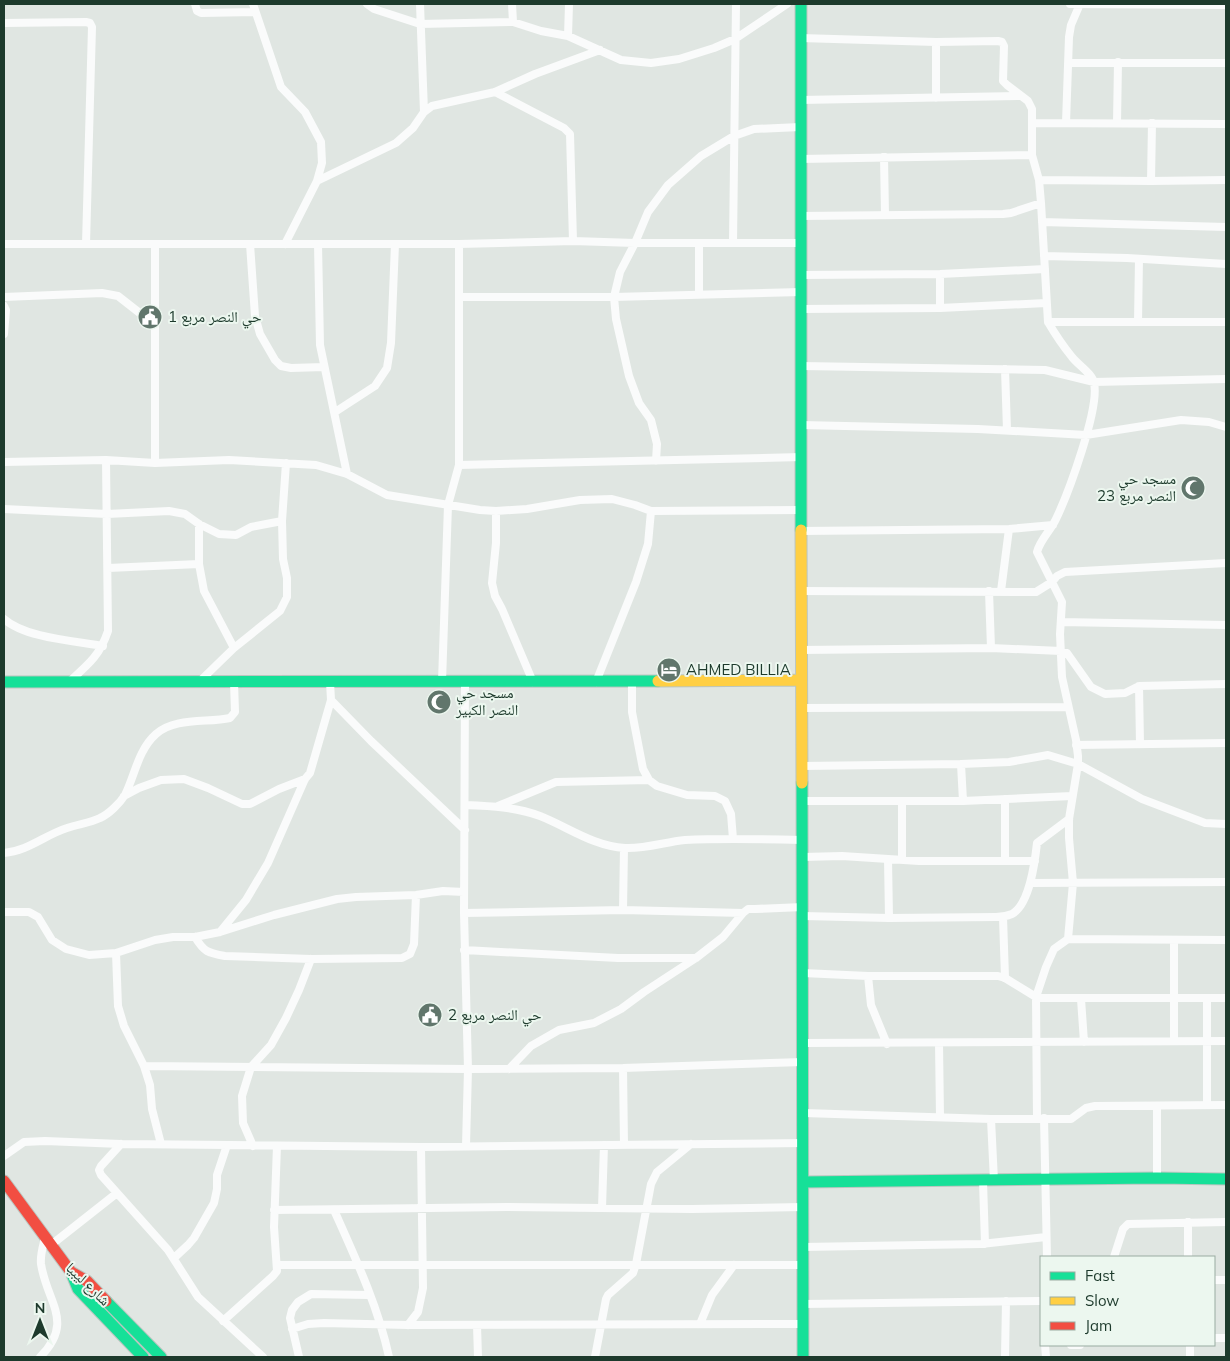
<svg xmlns="http://www.w3.org/2000/svg" width="1230" height="1361" font-family="Mulish,'Noto Naskh Arabic',sans-serif">
<rect width="100%" height="100%" fill="#e0e6e2"/>
<g fill="none" stroke-linecap="round" stroke-linejoin="round">
<defs>
<path id="fast" d="M 801,4 L 801,530
M 4,682 L 658,681
M 802,783 L 803,1357
M 803,1182 L 1157,1178 L 1226,1179
M 71,1272 L 78,1289 L 143,1357
M 106,1301 L 161,1357"/>
<path id="slow" d="M 801,530 L 802,783
M 658,681 L 801,680"/>
<path id="jam" d="M 4,1181 L 71,1272 L 87,1281 L 106,1301"/>
</defs>
<use href="#fast" stroke="#bbc6c0" stroke-width="13"/>
<use href="#slow" stroke="#bbc6c0" stroke-width="13"/>
<use href="#jam" stroke="#bbc6c0" stroke-width="13"/>
<path stroke="#fafbfb" stroke-width="8" d="M 195,4 L 197,11 L 201,13 L 255,12
M 253,4 L 281,87 L 305,112 L 321,142 L 322,163 L 317,181 L 285,244
M 367,4 L 374,9 L 420,24 L 513,22 L 541,31 L 568,36 L 621,60 L 651,63 L 679,59 L 714,48 L 735,39 L 787,4
M 420,4 L 424,112
M 512,4 L 513,22
M 1070,4 L 1226,5
M 4,23 L 86,22 L 90,23 L 92,27 L 86,244
M 568,36 L 569,4
M 800,38 L 936,42 L 998,41 L 1002,42 L 1004,46 L 1003,81 L 1007,85 L 1028,101 L 1032,109 L 1032,155 L 1039,180 L 1041,203 L 1048,322 C 1055,334 1063,346 1072,357 C 1078,365 1092,373 1094,383 C 1100,408 1068,494 1056,519 C 1051,530 1040,540 1037,552 L 1062,602 L 1060,634 L 1062,677 L 1076,740 L 1078,756 L 1078,764 L 1069,819 L 1069,838 L 1073,883 L 1068,939 L 1054,949 L 1046,967 L 1036,997 L 1037,1118
M 936,42 L 936,98
M 1068,63 L 1226,63
M 495,92 L 564,128 L 570,134 L 573,241
M 800,100 L 1021,96
M 1032,123 L 1226,124
M 1066,123 L 1069,37 L 1071,25 L 1080,4
M 1117,123 L 1118,62
M 884,157 L 885,215
M 800,159 L 1032,155
M 1039,180 L 1151,181 L 1226,180
M 317,181 L 396,143 L 413,128 L 424,112 L 432,106 L 495,92 L 535,74 L 600,50
M 1151,181 L 1152,123
M 800,216 L 1003,214 L 1011,213 L 1041,203
M 1042,222 L 1226,227
M 699,243 L 699,293
M 733,243 L 736,4
M 4,244 L 459,244 L 573,241 L 635,243 L 801,243
M 155,244 L 155,463
M 250,244 L 255,316 L 260,334 L 275,360 L 281,366 L 291,368 L 324,367
M 318,244 L 320,345 L 347,474
M 1044,256 L 1127,258 L 1226,264
M 801,275 L 940,274 L 1045,269
M 4,297 L 102,293 L 118,296 L 155,325
M 459,297 L 614,297 L 801,292
M 4,306 L 6,310 L 4,334
M 940,308 L 1046,303
M 801,309 L 940,308 L 940,274
M 1048,322 L 1226,322
M 1138,322 L 1139,259
M 801,366 L 1045,370 L 1094,382 L 1226,379
M 1005,369 L 1007,430
M 335,412 L 375,386 L 387,368 L 391,343 L 395,244
M 801,425 L 978,429 L 1086,435 L 1181,420 L 1209,422 L 1226,427
M 656,461 L 657,444 L 651,420 L 639,403 L 629,376 L 616,319 L 614,297 L 620,272 L 635,243 L 648,212 L 668,185 L 701,156 L 734,136 L 754,129 L 800,127
M 4,462 L 106,460 L 155,463 L 229,460 L 316,465 L 347,474 L 387,495 L 480,510 L 496,511 L 527,509 L 580,500 L 612,499 L 635,505 L 651,511 L 801,510
M 459,465 L 802,457
M 4,509 L 107,514 L 169,511 L 185,514 L 199,524 L 219,534 L 236,535 L 251,527 L 282,521
M 496,511 L 496,543 L 492,583 L 495,596 L 502,609 L 533,682
M 199,524 L 199,564 L 204,591 L 234,648
M 801,531 L 1009,529 L 1053,525
M 108,568 L 199,564
M 801,591 L 1036,592 L 1052,582 L 1057,576 L 1065,572 L 1226,563
M 1001,591 L 1009,529
M 4,619 C 25,638 75,641 103,646
M 1061,622 L 1226,625
M 991,648 L 1061,651 L 1067,653 L 1091,687 L 1105,694 L 1125,693 L 1139,686 L 1226,684
M 801,650 L 991,648 L 989,591
M 70,681 C 89,664 100,655 108,631 L 106,460
M 632,681 L 632,712 L 643,769 L 649,780 L 657,786 L 687,795 L 715,796 L 725,801 L 731,814 L 733,839
M 199,682 L 234,648 L 280,611 L 287,597 L 287,578 L 283,559 L 282,521 L 286,463
M 442,682 L 448,505 L 459,465 L 459,244
M 465,682 L 464,913 L 468,1069 L 466,1146
M 596,682 L 636,582 L 648,544 L 651,511
M 1139,686 L 1140,744
M 331,700 L 371,741 L 465,830
M 801,708 L 1068,707
M 1076,745 L 1226,743
M 802,766 L 961,764 L 1009,762 L 1048,755 L 1078,764 L 1142,799 L 1205,823 L 1226,824
M 124,796 L 139,788 L 161,780 L 184,779 L 208,788 L 242,804 L 250,804 L 279,789 L 305,779
M 1005,799 L 1005,861
M 802,801 L 963,801 L 961,764
M 963,801 L 1072,796
M 902,802 L 902,860
M 465,805 C 491,806 516,807 540,816 C 568,827 593,846 625,848 C 645,849 665,842 685,840 C 724,838 763,839 803,840
M 498,806 L 556,782 L 649,780
M 4,853 C 28,851 45,835 67,828 C 78,824 90,823 100,818 C 109,814 120,803 125,795 C 135,775 138,750 156,734 C 175,717 207,723 230,718 L 235,712 L 234,682
M 803,857 L 842,856 L 919,861 L 1035,861
M 888,859 L 889,918
M 1030,883 L 1226,882
M 623,910 L 624,848
M 4,912 L 29,912 L 38,917 L 52,940 L 66,949 L 89,955 L 116,953 L 155,940 L 173,937 L 195,937 L 220,932 L 274,915 L 337,899 L 356,897 L 416,895 L 443,891 L 464,892
M 464,913 L 623,910 L 743,913 L 748,909 L 755,909 L 803,907
M 803,916 L 889,918 L 996,917 C 1002,917 1007,916 1012,914 C 1030,904 1035,861 1037,843 L 1069,819
M 1003,917 L 1005,978
M 220,932 L 246,900 L 268,863 L 305,779 L 310,773 L 331,700 L 330,682
M 195,937 C 204,952 208,953 225,956 L 311,959 L 402,958 L 410,954 L 414,944 L 416,895
M 1068,939 L 1226,940
M 464,950 L 618,958 L 696,958
M 116,953 L 118,1006 L 124,1026 L 144,1066 L 150,1085 L 152,1109 L 161,1144
M 803,973 L 868,976 L 998,976 L 1005,978 L 1036,997 L 1042,998 L 1226,998
M 868,976 L 871,1005 L 887,1044
M 1081,999 L 1084,1042
M 1174,1041 L 1174,940
M 803,1043 L 1226,1041
M 939,1043 L 940,1117
M 144,1066 L 468,1069 L 623,1068 L 803,1062
M 623,1068 L 624,1145
M 509,1069 L 531,1046 L 559,1030 L 594,1023 L 621,1009 L 644,992 L 696,958 L 723,937 L 743,913
M 1207,1105 L 1207,998
M 1157,1106 L 1157,1178
M 804,1113 L 991,1119 L 994,1181
M 1044,1118 L 1047,1257
M 991,1119 L 1071,1119 L 1086,1108 L 1095,1106 L 1226,1105
M 121,1144 L 101,1166 L 99,1170 L 101,1175 L 168,1250 L 198,1297 L 263,1357
M 253,1146 L 243,1123 L 242,1096 L 251,1067 L 271,1045 L 286,1018 L 299,990 L 311,959
M 4,1156 L 24,1142 L 45,1141 L 121,1144 L 421,1147 L 803,1143
M 983,1181 L 985,1244
M 602,1208 L 604,1145
M 274,1210 L 507,1207 L 692,1209 L 803,1207
M 334,1210 C 355,1257 378,1306 389,1357
M 51,1245 L 117,1193
M 803,1247 L 981,1244 L 1046,1237
M 1114,1257 L 1123,1229 L 1128,1224 L 1226,1222
M 1188,1257 L 1188,1222
M 174,1258 L 188,1245 L 194,1238 L 214,1203 L 217,1189 L 217,1175 L 227,1145
M 278,1265 L 803,1265
M 1214,1280 L 1226,1280
M 803,1304 L 1041,1301
M 223,1321 L 273,1276 L 277,1271 L 274,1227 L 277,1146
M 700,1324 L 712,1295 L 734,1265
M 408,1325 L 418,1312 L 423,1288 L 421,1147
M 477,1325 L 478,1357
M 292,1329 L 308,1324 L 324,1323 L 408,1325 L 803,1324
M 1214,1338 L 1226,1338
M 1045,1345 L 1046,1357
M 1071,1345 L 1080,1345
M 1190,1345 L 1190,1357
M 40,1357 C 75,1322 47,1303 41,1264 C 40,1255 43,1246 45,1238
M 299,1357 L 290,1318 L 292,1310 L 298,1302 L 311,1294 L 369,1295
M 595,1357 L 606,1299 L 608,1295 L 633,1273 L 636,1264 L 651,1184 L 657,1172 L 691,1144
M 1005,1357 L 1006,1301"/>
<use href="#fast" stroke="#16e098" stroke-width="11"/>
<use href="#slow" stroke="#ffcf43" stroke-width="11"/>
<use href="#jam" stroke="#f24e42" stroke-width="11"/>
</g>
<defs>
<symbol id="civic-disc" viewBox="-11 -11 22 22"><circle r="9.5" fill="#61766c" stroke="#ecf7ef"/><path d="M-.6-6.5H3V-4.5H.6V-3L4-1V1h2V6H-6V1h2V-1L-.6-3ZM-1.2 2.5V6h2.4V2.5Z" fill="#fff"/></symbol>
<symbol id="mosque-disc" viewBox="-11 -11 22 22"><circle r="9.5" fill="#61766c" stroke="#ecf7ef"/><path d="M3.5-4.9A6 6 0 1 0 3.5 4.9A5 5 0 1 1 3.5-4.9Z" fill="#fff"/></symbol>
<symbol id="hotel-disc" viewBox="-11 -11 22 22"><circle r="9.5" fill="#61766c" stroke="#ecf7ef"/><path d="M-6-4.5h1.5V1H6V5H4.5V3h-9V5H-6ZM-4 0a1.8 1.8 0 1 1 3.6 0ZM.5 0V-2.5h3Q6-2.5 6 0Z" fill="#fff"/></symbol>
</defs>
<g fill-rule="evenodd">
<use href="#civic-disc" x="136" y="303" width="28" height="28"/>
<use href="#mosque-disc" x="1179" y="474" width="28" height="28"/>
<use href="#hotel-disc" x="655" y="656" width="28" height="28"/>
<use href="#mosque-disc" x="425" y="688" width="28" height="28"/>
<use href="#civic-disc" x="416" y="1001" width="28" height="28"/>
</g>
<g text-anchor="middle" stroke-width="4" stroke-linejoin="round" paint-order="stroke">
<g font-size="15" fill="#1d3a2c" stroke="#ecf7ef" text-anchor="start">
<text x="168" y="322">حي النصر مربع 1</text>
<text x="1176" y="484" text-anchor="end">مسجد حي<tspan x="1176" dy="17">النصر مربع 23</tspan></text>
<text x="686" y="675">AHMED BILLIA</text>
<text x="456" y="698">مسجد حي<tspan x="456" dy="17">النصر الكبير</tspan></text>
<text x="448" y="1020">حي النصر مربع 2</text>
</g>
<g font-size="15" fill="#1d3a2c" stroke="#ecf7ef">
<text transform="translate(88 1284) rotate(44)" y="5">شارع ليبيا</text>
</g>
</g>
<rect width="1230" height="1361" fill="none" stroke="#1d3a2c" stroke-width="10"/>
<rect x="1040" y="1256" width="175" height="90" fill="#ecf7ef" stroke="#99aba1"/>
<rect x="1050" y="1272" width="25" height="8" fill="#16e098" stroke="#99aba1"/>
<text x="1085" y="1281" font-size="15" fill="#1d3a2c">Fast</text>
<rect x="1050" y="1297" width="25" height="8" fill="#ffcf43" stroke="#99aba1"/>
<text x="1085" y="1306" font-size="15" fill="#1d3a2c">Slow</text>
<rect x="1050" y="1322" width="25" height="8" fill="#f24e42" stroke="#99aba1"/>
<text x="1085" y="1331" font-size="15" fill="#1d3a2c">Jam</text>
<g transform="translate(40 1321)" stroke="#ecf7ef" stroke-width="4" paint-order="stroke">
<path d="M0-4L9 19L0 12L-9 19Z" fill="#1d3a2c"/>
<text y="-8" font-size="14" font-weight="bold" text-anchor="middle" fill="#1d3a2c">N</text>
</g>
</svg>
